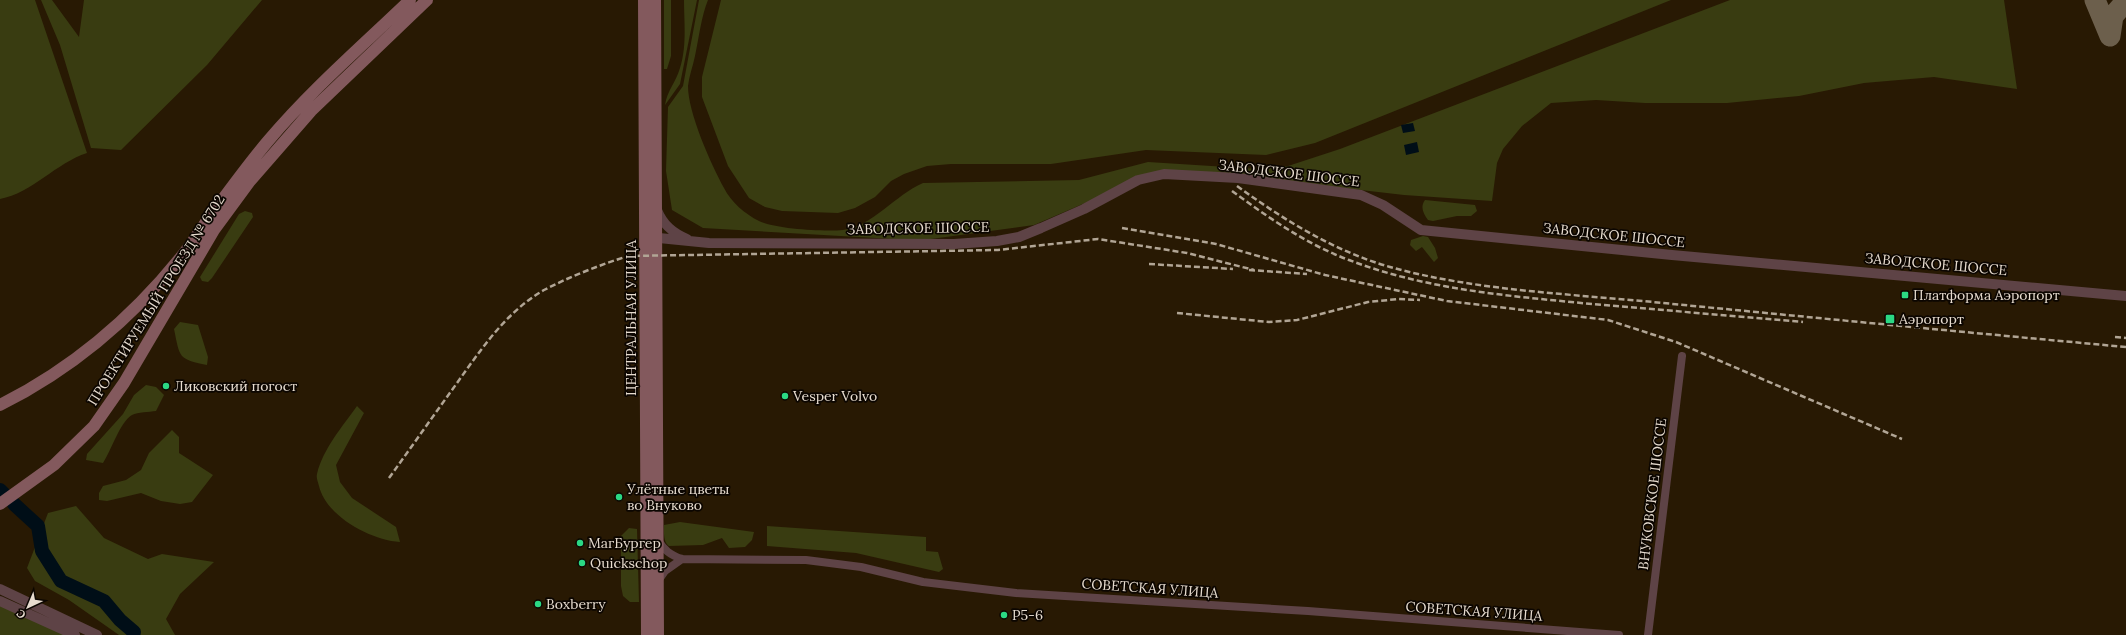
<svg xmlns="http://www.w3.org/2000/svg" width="2126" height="635" font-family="Lora,serif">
<rect width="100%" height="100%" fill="#281903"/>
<path fill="#393c11" d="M 0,0 L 35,0 L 87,153 C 56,163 32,193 0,199 Z
M 41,0 L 52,0 L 79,37 L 84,0 L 262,0 L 207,65 L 121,150 L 91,148 L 60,45 Z
M 664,0 L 671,0 L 671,56 L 667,69 L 664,69 Z
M 684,0 L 697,0 L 680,84 L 665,105 C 667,91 676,82 680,68 C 687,46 684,22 684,0 Z
M 699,0 L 708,0 C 701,17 699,38 695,56 C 693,66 689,76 688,86 C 688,113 711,164 724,188 C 731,202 745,214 759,221 C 774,229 825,232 843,230 C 873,226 895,195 923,183 L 1079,180 L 1148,162 L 1259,169 L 1288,166 L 1340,149 L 1730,0 L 2004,0 L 2017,89 L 1934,77 L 1864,83 L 1799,96 L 1727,103 L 1645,103 L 1596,100 L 1551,103 L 1522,126 L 1503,149 L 1497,163 L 1492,201 L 1404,195 L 1241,176 L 1157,172 L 1034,225 L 931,239 L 893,239 L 703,228 L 672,210 L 666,171 L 668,107 L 683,86 Z
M 721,0 L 1671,0 L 1315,143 L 1266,155 L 1146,150 L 1051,164 L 951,164 L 927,166 L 904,174 L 891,181 L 875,197 L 855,208 L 838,213 L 782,211 L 765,207 L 749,198 L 728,166 L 702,97 L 702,77 Z
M 1425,200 L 1475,205 L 1477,211 L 1471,216 L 1457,216 L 1433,221 L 1428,220 C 1423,213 1420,207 1425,200 Z
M 245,211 L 252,213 L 253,217 L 212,278 L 208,282 L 202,281 L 200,277 L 239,214 Z
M 1423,236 L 1428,237 L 1435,248 L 1438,258 L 1434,262 L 1422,247 L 1416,251 L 1410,245 L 1411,240 Z
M 180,322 L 198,325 L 208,357 L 207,365 C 178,359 180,358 174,329 Z
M 146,385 L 156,387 L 164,395 L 156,411 C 149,412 138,412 132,415 C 120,422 111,451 103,463 L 86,460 L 87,454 L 123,414 L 134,395 Z
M 357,406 L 364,413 L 336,465 L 340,482 L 352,498 L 396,527 L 400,542 C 370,540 326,516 319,486 C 318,482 316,478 317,474 C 323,449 342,427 357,406 Z
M 172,430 L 179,437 L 179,453 L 213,475 L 192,502 L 180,504 L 161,501 L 141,493 L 107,501 L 99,500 L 99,493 L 103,486 L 126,480 L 141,470 L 149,453 Z
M 76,506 L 104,538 L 148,559 L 162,554 L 214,562 L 180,594 L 166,619 L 175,635 L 119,635 L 69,600 L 35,581 L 27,568 L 48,513 Z
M 680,522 L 754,532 L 752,540 L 745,547 L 729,548 L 722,538 L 703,545 L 669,546 C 663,542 664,532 664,525 Z
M 767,526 L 926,537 L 926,551 L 938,552 L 943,569 L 939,572 L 856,553 L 767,546 Z
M 629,528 L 637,529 L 639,602 L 630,602 L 623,596 L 621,586 L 621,536 Z
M 0,605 L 65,635 L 0,635 Z"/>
<path fill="#000e17" d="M 1413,123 L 1415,131 L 1403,133 L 1401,125 Z
M 1417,142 L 1419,152 L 1406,155 L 1404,145 Z"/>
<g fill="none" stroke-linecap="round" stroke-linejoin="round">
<path stroke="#000e17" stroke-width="2.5" d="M 134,632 L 139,635"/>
<path stroke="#000e17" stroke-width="14" d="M 0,490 L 4,494
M 14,504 L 38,526 L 42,551 L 61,581 L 104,601 L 120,620 L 134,632"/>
<path stroke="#6c5f4c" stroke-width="21" d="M 2095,0 L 2110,36
M 2110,36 L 2113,16 L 2126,1"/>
<path stroke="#5e4346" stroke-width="8" d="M 658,540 C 664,550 670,555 682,559 L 806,560 L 861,567 L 923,582 L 1016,593 L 1308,611 L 1619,635
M 658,581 L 665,571 L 682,559
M 1648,635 L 1682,356"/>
<path stroke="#5e4346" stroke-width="10" d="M 657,210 C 663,225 673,233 687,239
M 649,237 L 709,243 L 954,244 L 997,241 L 1019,237 L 1041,228 L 1084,209 L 1138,180 L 1164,174 L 1238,178 L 1361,195 L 1383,205 L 1421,230 L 1672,255 L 2126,296
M 0,589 L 97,635
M 0,601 L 75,635"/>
<path stroke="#83595d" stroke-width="12" d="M 644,0 L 647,635
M 655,0 L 658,635
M 0,405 C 72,369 131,319 181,257 C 190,246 198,234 206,222 C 226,195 246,167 268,141 C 311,90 362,46 410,0
M 0,504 L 54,465 L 94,426 L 124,383 L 214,230 L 250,181 L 311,111 L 427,0"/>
<path stroke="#b1a595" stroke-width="2.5" stroke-dasharray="6 3" stroke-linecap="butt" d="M 1237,186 C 1284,220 1334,251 1390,267 C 1476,291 1575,294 1663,303 C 1818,318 1972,333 2126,347
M 1232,191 C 1269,218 1306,244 1349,260 C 1427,290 1510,296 1592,304 C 1663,310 1733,316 1803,322
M 1122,228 L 1216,244 L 1325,275 L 1447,301 L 1608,320 L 1676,342 L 1902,439
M 1149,264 L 1233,269
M 1249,270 L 1307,274
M 1177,313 L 1269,322 L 1297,320 L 1368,302 L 1399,299 L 1420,300
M 2115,337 L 2126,338
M 389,478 C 410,449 431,419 452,390 C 478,354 504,313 544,290 C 571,276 600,265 628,256 L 998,250 L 1098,239 L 1187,253 L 1254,270"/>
</g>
<g fill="#2bd884" stroke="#0c0601" stroke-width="1.5">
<rect x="1901" y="291" width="8" height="8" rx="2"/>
<rect x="1885" y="314" width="10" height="10" rx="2"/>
<circle cx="166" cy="386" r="4"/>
<circle cx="785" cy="396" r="4"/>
<circle cx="619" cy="497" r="4"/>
<circle cx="580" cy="543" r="4"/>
<circle cx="582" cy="563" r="4"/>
<circle cx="538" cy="604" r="4"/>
<circle cx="1004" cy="615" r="4"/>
</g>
<g text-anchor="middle" stroke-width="3.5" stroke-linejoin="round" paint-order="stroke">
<g font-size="14" fill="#e7dccf" stroke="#0c0601">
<text transform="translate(1289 173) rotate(7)" y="5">ЗАВОДСКОЕ ШОССЕ</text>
<text transform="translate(918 228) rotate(-1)" y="5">ЗАВОДСКОЕ ШОССЕ</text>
<text transform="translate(1614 235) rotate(6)" y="5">ЗАВОДСКОЕ ШОССЕ</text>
<text transform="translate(1936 264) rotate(5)" y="5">ЗАВОДСКОЕ ШОССЕ</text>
<text transform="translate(156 300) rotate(-58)" y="5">ПРОЕКТИРУЕМЫЙ ПРОЕЗД № 6702</text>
<text transform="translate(631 318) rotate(-90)" y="5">ЦЕНТРАЛЬНАЯ УЛИЦА</text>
<text transform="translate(1652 494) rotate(-83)" y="5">ВНУКОВСКОЕ ШОССЕ</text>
<text transform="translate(1150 588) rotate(4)" y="5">СОВЕТСКАЯ УЛИЦА</text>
<text transform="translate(1474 611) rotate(4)" y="5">СОВЕТСКАЯ УЛИЦА</text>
</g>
<g font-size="14" fill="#e7dccf" stroke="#0c0601" text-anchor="start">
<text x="1913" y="300">Платформа Аэропорт</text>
<text x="1899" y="324">Аэропорт</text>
<text x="174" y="391">Ликовский погост</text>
<text x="793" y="401">Vesper Volvo</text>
<text x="627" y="494">Улётные цветы<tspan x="627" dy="16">во Внуково</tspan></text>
<text x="588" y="548">МагБургер</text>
<text x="590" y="568">Quickschop</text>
<text x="546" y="609">Boxberry</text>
<text x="1012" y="620">Р5-6</text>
</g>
</g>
<g transform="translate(28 607) rotate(224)" stroke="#0c0601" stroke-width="3" paint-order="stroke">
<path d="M0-3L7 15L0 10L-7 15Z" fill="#e7dccf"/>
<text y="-6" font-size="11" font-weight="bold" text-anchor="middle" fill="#e7dccf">С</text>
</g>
</svg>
